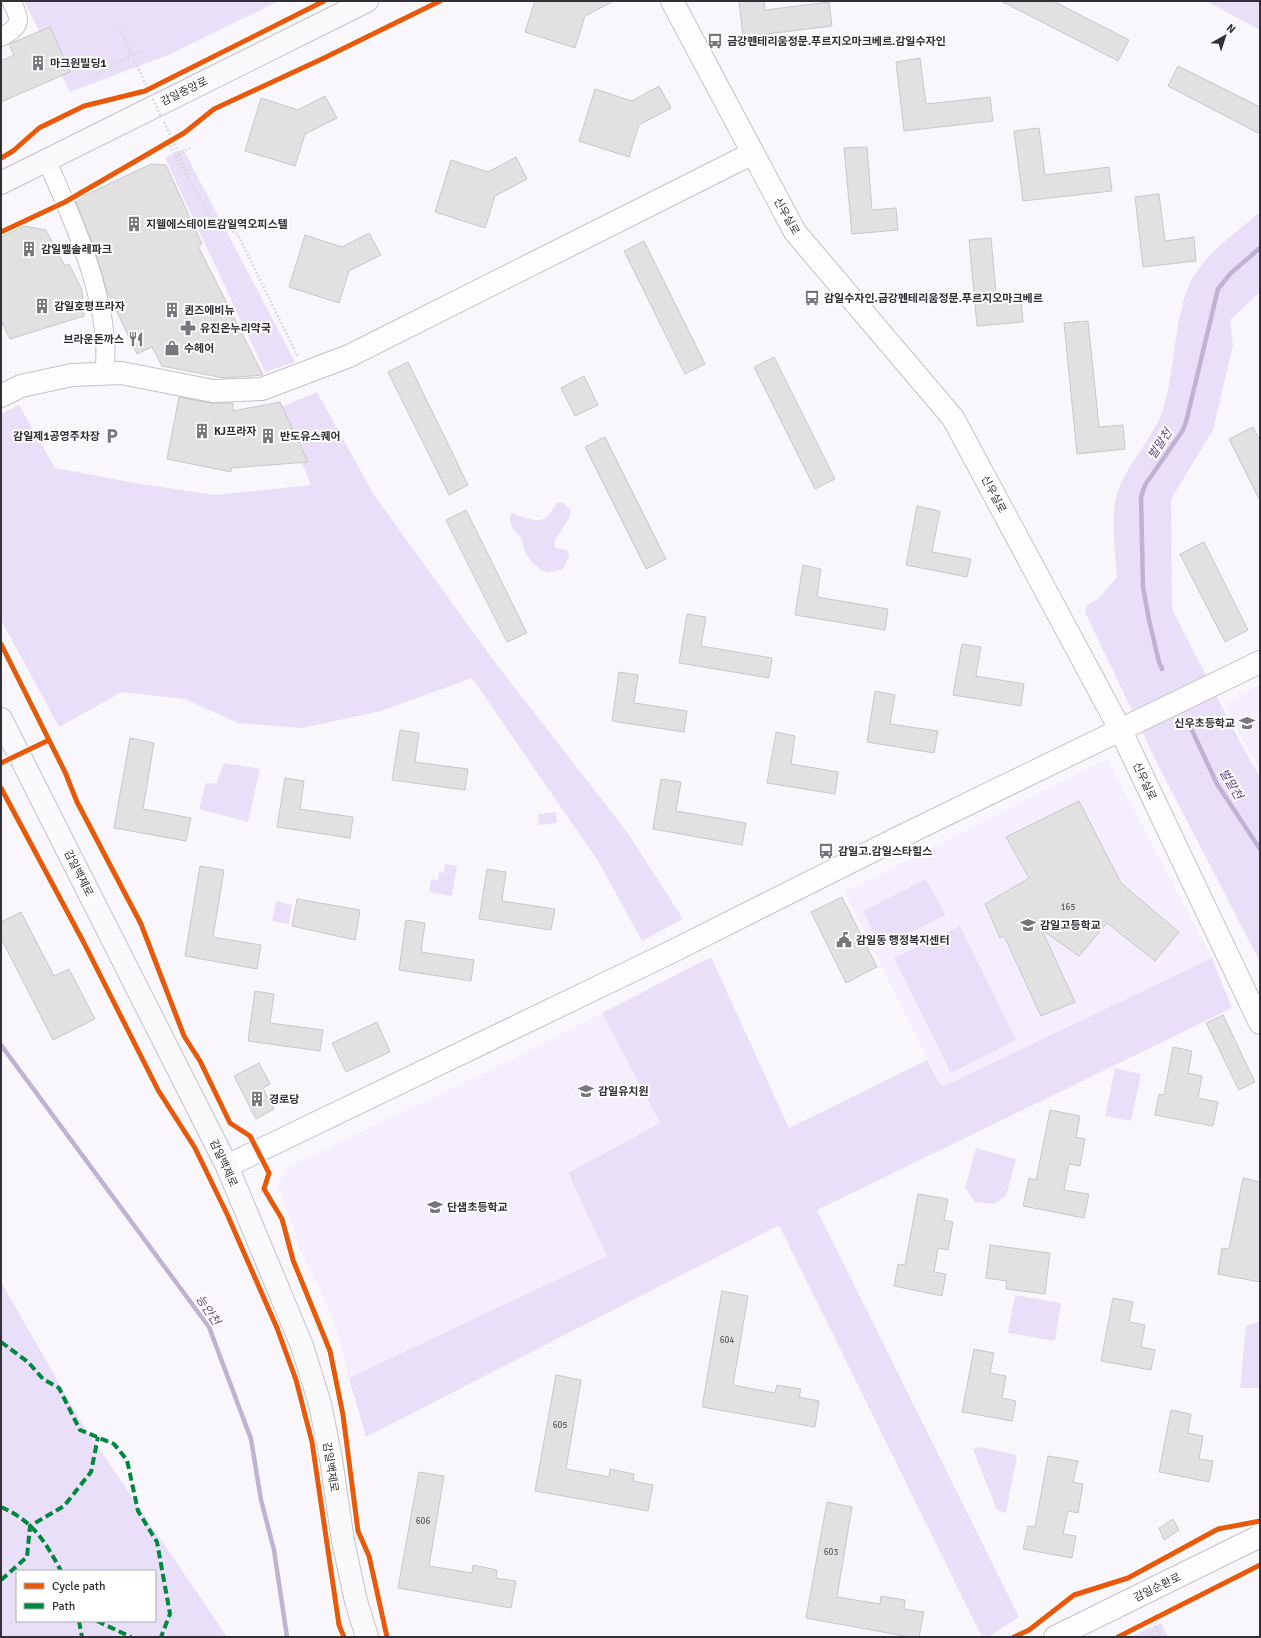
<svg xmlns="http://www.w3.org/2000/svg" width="1261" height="1638" font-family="Signika,'Noto Sans KR',sans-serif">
<rect width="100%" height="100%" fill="#f9f7fc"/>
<path fill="#f4eefe" d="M 1260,685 L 1260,770 L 1224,704 Z
M 1107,759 L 1212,958 L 942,1087 L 845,892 Z
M 602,1013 L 660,1123 L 568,1173 L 607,1256 L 349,1378 L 336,1327 L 320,1289 L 301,1252 L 294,1229 L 278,1186 L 288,1167 L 513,1059 Z"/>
<path fill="#eadff9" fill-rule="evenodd" d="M 24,1 L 279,1 L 168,55 L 70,92 Z
M 1206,1 L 1260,1 L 1260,30 Z
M 183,149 L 295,362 L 265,372 L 165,158 Z
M 1260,212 L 1260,292 L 1230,320 L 1233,345 L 1213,430 L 1171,499 L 1172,609 L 1240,742 L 1260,777 L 1260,962 L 1157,763 L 1085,612 L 1087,605 L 1098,599 L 1117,577 C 1115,546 1108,509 1122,481 C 1134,457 1154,435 1163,410 C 1176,370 1173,314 1193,277 C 1207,253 1239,230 1260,212 Z
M 317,392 L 374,495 L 491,657 L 627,832 L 683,919 L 642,941 L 598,861 L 472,678 L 381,711 L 302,728 L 238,723 L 185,699 L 122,692 L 59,727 L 1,620 L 1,414 L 19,405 L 55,468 L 135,483 L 214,495 L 311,485 L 279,408 Z
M 557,503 L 563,503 L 571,510 L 569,518 L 554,542 L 555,548 L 567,550 L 569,556 L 563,569 L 547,573 C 537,567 527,560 524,549 C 523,545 523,540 520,537 C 515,531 505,522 512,513 C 522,517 539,525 548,516 C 552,512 553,507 557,503 Z
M 224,763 L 260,769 L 248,822 L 199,809 L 206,783 L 216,784 Z
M 556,812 L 557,823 L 539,825 L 538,814 Z
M 445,864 L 457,866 L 452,896 L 429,892 L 431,879 L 438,880 L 439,872 L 444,873 Z
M 926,879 L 945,915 L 881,947 L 863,911 Z
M 276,901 L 292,905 L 289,924 L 272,921 Z
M 960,926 L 1016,1040 L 951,1073 L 894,958 Z
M 711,957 L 789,1128 L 927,1060 L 942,1087 L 1212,958 L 1232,1008 L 817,1210 L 1019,1617 L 988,1637 L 982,1637 L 779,1225 L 366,1437 L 349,1378 L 607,1256 L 568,1173 L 660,1123 L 602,1013 Z
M 1115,1068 L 1141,1074 L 1131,1121 L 1105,1116 Z
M 976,1148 L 1016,1159 L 1006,1196 L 994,1204 L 975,1202 L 965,1188 Z
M 1,1282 L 82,1423 L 227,1637 L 1,1637 ZM 17,1571 L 155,1571 L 155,1621 L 17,1621 Z
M 1015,1295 L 1061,1303 L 1055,1341 L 1008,1333 Z
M 1260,1321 L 1260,1388 L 1240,1388 L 1246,1326 Z
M 980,1447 L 1017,1455 L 1006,1513 L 997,1510 L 973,1449 Z
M 1161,1623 L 1168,1637 L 1130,1637 Z"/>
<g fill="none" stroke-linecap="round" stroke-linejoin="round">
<path stroke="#c0b2d3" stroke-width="4.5" d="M 1162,669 L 1159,662 L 1149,620 L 1143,587 L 1141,497 L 1145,485 L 1183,430 L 1186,422 L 1218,289 L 1231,273 L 1260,248
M 1190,726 L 1217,784 L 1260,849
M 1,1045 L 209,1327 L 251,1439 L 261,1500 L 274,1550 L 287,1637"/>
</g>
<path fill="#e0e1e0" stroke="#c8c8c8" d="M 535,1 L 614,1 L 585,16 L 575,48 L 525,32 Z
M 739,1 L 764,1 L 765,10 L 829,2 L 832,26 L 743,37 Z
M 1001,1 L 1053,1 L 1129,40 L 1118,61 Z
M 50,27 L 70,72 L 1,102 L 1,61 L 14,55 L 9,44 Z
M 920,58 L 926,104 L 990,97 L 993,121 L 904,131 L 896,62 Z
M 1178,66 L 1260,107 L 1260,134 L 1168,86 Z
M 659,86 L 671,108 L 639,125 L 629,157 L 579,141 L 595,89 L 632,101 Z
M 325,96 L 337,118 L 305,134 L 295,166 L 245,151 L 261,98 L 298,110 Z
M 1039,128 L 1045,175 L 1109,167 L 1112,191 L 1023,201 L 1014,131 Z
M 867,147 L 872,210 L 896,208 L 898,230 L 852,234 L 844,148 Z
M 516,157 L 527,179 L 495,196 L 485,228 L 435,212 L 451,160 L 488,172 Z
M 151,164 L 166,165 L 202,244 L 198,246 L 263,375 L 224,378 L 162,366 L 152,347 L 137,354 L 107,291 L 92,242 L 75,200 Z
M 1159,194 L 1165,241 L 1194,237 L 1196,261 L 1143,267 L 1135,197 Z
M 24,226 L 46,230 L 65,266 L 69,264 L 82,290 L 84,316 L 10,339 L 1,321 L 1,237 Z
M 369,233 L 381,255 L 349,271 L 339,303 L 289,287 L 305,235 L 342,247 Z
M 991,238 L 997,302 L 1021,300 L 1023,322 L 977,326 L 969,240 Z
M 644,241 L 705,364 L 685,374 L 624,251 Z
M 1088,321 L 1099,427 L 1123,425 L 1125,449 L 1077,454 L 1064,323 Z
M 774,357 L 835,479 L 815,489 L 754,367 Z
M 408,362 L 468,485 L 449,495 L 388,372 Z
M 584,376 L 598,405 L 575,416 L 561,388 Z
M 179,397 L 211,403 L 233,403 L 233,411 L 280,402 L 308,462 L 231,468 L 231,472 L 167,459 Z
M 1253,427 L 1260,441 L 1260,501 L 1229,439 Z
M 605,437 L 666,559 L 646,569 L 585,447 Z
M 917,506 L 940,511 L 932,552 L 971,559 L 967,577 L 906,565 Z
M 466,510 L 527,633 L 507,642 L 446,520 Z
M 1204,542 L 1248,630 L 1225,642 L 1180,554 Z
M 803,565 L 821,569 L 817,597 L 888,609 L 885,630 L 795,615 Z
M 687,614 L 706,617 L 701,646 L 772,658 L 769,678 L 679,663 Z
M 962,644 L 981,647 L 976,676 L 1024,684 L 1021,706 L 953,695 Z
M 619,672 L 638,675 L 634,703 L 687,711 L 684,732 L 612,721 Z
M 875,691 L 895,695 L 890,724 L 938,731 L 934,753 L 867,742 Z
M 400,730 L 419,733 L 415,762 L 468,769 L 465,790 L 392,780 Z
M 776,732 L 795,736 L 791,764 L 838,772 L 835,794 L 767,783 Z
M 130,738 L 154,743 L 143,809 L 191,818 L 186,841 L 114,828 Z
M 285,778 L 304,781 L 300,809 L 353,817 L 350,838 L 277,827 Z
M 661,779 L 681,782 L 676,811 L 746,823 L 742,845 L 653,829 Z
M 1079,801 L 1121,883 L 1179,932 L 1155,961 L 1107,923 L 1079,956 L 1042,930 L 1075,1002 L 1041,1016 L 1004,936 L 1000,938 L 985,904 L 1029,878 L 1006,837 Z
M 200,866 L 224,870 L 213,937 L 261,945 L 257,969 L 185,956 Z
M 487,869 L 506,872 L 502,901 L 555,909 L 551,930 L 479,919 Z
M 842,897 L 877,967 L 846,983 L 811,912 Z
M 297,899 L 360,910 L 355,940 L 292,926 Z
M 21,912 L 54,976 L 69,969 L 95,1019 L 53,1040 L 1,938 L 1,922 Z
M 406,920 L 425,923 L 421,952 L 474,960 L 471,981 L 399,970 Z
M 255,991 L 274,994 L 270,1023 L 323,1030 L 320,1051 L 248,1041 Z
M 1223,1015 L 1255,1082 L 1239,1090 L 1206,1023 Z
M 377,1022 L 390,1052 L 346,1072 L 332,1043 Z
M 1173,1047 L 1192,1051 L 1188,1073 L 1202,1076 L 1198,1098 L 1218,1102 L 1213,1126 L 1155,1115 L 1159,1094 L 1164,1095 Z
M 259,1063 L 270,1084 L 263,1088 L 274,1109 L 256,1119 L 234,1076 Z
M 1050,1110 L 1080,1116 L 1076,1137 L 1085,1139 L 1080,1166 L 1069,1164 L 1064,1190 L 1089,1194 L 1084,1218 L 1023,1206 L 1029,1178 L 1036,1180 Z
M 1243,1178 L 1260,1182 L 1260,1282 L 1218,1274 L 1222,1248 L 1229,1249 Z
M 918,1194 L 948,1199 L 944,1220 L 953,1222 L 948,1250 L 938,1248 L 934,1272 L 946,1274 L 942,1296 L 894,1286 L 898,1264 L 905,1265 Z
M 990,1245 L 1050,1253 L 1045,1294 L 1006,1289 L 1007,1281 L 986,1278 Z
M 722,1291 L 748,1296 L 733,1385 L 775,1393 L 777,1385 L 801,1389 L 799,1397 L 819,1401 L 815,1427 L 702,1407 Z
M 1113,1298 L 1133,1302 L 1129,1322 L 1145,1325 L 1141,1347 L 1155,1350 L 1151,1370 L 1101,1361 Z
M 974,1349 L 994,1353 L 990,1373 L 1006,1376 L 1002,1398 L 1016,1401 L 1012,1421 L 962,1412 Z
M 556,1375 L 581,1380 L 566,1469 L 609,1477 L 610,1469 L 634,1474 L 633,1481 L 653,1485 L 648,1511 L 535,1491 Z
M 1171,1410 L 1191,1414 L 1188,1433 L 1203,1436 L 1199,1459 L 1213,1461 L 1209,1482 L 1159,1472 Z
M 1048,1456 L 1078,1461 L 1073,1482 L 1083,1484 L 1078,1513 L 1068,1511 L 1063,1534 L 1076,1536 L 1072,1558 L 1023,1549 L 1028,1526 L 1035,1527 Z
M 419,1472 L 444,1476 L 429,1566 L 472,1573 L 473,1565 L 497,1570 L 496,1578 L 516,1581 L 511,1608 L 398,1588 Z
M 827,1502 L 852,1507 L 837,1597 L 880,1604 L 881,1596 L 905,1600 L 904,1609 L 924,1612 L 919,1637 L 910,1637 L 806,1618 Z
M 1173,1519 L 1179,1530 L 1164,1540 L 1159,1528 Z"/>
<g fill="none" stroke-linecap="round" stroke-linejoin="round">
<defs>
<path id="minor" d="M 1,37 C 21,27 22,20 11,1
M 46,159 C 71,215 98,275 105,337 C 106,349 105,361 105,374"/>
<path id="tertiary" d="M 672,1 L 795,232 L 953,418 L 1121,731 L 1260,1023
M 1,396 L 21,386 L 72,375 L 121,373 L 213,391 L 262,389 L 349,356 L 753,153
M 227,1166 L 671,952 L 904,835 L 1260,662
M 1055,1637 L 1260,1536"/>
<path id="secondary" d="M 1,183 L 367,1
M 1,719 L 227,1166 L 302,1346 L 320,1404 L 331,1459 L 343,1541 L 356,1601 L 367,1637"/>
</defs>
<use href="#minor" stroke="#c4c2c7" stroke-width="20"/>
<use href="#tertiary" stroke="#c4c2c7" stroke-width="24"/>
<use href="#secondary" stroke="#c4c2c7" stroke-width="24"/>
<path stroke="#dad9dc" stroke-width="2.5" stroke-dasharray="2 2" stroke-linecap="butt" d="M 120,29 L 149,91
M 92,76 L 132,55 L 144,52
M 164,122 L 189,176
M 168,142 L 210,216 L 238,235 L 298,357
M 178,154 L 190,148
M 1152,1619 L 1161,1637
M 1147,1637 L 1156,1627"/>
<use href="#minor" stroke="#fefeff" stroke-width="18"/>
<use href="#tertiary" stroke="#fefeff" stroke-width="22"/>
<use href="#secondary" stroke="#faf9fb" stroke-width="22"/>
<path stroke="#dad9dc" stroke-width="2.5" stroke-dasharray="2 2" stroke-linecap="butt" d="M 153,99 L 161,117"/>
<path stroke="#00873e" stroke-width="4" stroke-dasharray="8 4" stroke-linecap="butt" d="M 1,1342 L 28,1362 L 43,1379 L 59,1388 L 80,1430 L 114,1444 L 127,1460 L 138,1511 L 157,1542 L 170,1614 L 161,1637
M 1,1507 C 33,1521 45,1541 61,1571
M 1,1580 L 27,1557 L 30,1526 L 64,1506 L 91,1472 L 98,1437
M 79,1621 L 82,1637
M 97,1621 L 131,1637"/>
<defs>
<path id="cycleway" d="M 1,158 L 13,151 L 39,128 L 84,106 L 145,91 L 324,1
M 1,232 L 65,202 L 184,133 L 214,109 L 324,58 L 440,1
M 1,644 L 65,772 L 77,802 L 141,924 L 184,1036 L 200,1061 L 230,1123 L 250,1136 L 269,1173 L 264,1189 L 282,1219 L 293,1260 L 330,1351 L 343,1415 L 358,1531 L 369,1556 L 387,1637
M 1,763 L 49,740
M 1,788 L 84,943 L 158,1090 L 195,1148 L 227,1214 L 277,1328 L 296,1380 L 312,1442 L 339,1625 L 344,1637
M 1014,1637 L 1029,1630 L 1074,1595 L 1128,1578 L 1218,1529 L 1260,1521
M 1118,1637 L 1260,1565"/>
</defs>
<use href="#cycleway" stroke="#fff" stroke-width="8"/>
<use href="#cycleway" stroke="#e8590c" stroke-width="5"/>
</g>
<defs>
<symbol id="bus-bare" viewBox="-9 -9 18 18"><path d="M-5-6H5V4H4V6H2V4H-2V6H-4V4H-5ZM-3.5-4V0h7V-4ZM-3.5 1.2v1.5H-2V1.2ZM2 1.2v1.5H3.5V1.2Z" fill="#78757b" stroke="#fff" stroke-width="2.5" paint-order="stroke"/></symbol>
<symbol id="building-bare" viewBox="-9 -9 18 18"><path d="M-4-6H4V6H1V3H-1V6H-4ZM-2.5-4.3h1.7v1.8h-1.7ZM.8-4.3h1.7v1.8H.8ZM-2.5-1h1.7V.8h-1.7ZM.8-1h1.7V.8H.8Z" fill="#78757b" stroke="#fff" stroke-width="2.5" paint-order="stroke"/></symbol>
<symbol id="pharmacy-bare" viewBox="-9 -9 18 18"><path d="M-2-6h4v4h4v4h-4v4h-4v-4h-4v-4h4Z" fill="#78757b" stroke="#fff" stroke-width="2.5" paint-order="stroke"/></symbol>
<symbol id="restaurant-bare" viewBox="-9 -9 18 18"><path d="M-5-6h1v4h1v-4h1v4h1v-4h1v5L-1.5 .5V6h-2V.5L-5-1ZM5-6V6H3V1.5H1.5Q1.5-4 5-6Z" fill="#78757b" stroke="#fff" stroke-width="2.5" paint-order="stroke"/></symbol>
<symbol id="shop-bare" viewBox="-9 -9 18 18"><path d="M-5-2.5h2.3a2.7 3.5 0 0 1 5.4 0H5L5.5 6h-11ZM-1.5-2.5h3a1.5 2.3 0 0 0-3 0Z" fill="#78757b" stroke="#fff" stroke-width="2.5" paint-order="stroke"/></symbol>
<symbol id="parking-bare" viewBox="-9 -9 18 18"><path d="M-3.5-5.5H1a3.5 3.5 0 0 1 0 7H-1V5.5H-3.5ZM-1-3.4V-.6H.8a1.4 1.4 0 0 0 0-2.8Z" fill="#78757b" stroke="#fff" stroke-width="2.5" paint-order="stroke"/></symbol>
<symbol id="school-bare" viewBox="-9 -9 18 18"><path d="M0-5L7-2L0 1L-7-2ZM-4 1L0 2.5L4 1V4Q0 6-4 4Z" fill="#78757b" stroke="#fff" stroke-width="2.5" paint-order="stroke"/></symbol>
<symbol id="civic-bare" viewBox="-9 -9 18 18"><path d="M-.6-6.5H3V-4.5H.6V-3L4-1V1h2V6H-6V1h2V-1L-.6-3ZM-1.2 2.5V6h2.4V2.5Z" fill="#78757b" stroke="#fff" stroke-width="2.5" paint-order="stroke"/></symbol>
</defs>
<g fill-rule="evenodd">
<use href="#bus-bare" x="704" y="30" width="22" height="22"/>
<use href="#building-bare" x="27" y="52" width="22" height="22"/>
<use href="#building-bare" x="123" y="213" width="22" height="22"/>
<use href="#building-bare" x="18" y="238" width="22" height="22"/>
<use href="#bus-bare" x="801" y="287" width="22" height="22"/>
<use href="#building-bare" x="31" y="295" width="22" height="22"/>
<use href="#building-bare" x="161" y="299" width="22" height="22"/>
<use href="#pharmacy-bare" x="177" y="317" width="22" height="22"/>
<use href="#restaurant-bare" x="125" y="328" width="22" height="22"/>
<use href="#shop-bare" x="161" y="337" width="22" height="22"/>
<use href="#building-bare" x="191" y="420" width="22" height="22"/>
<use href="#parking-bare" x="101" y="425" width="22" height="22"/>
<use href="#building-bare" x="257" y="425" width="22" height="22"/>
<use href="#school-bare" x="1236" y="712" width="22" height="22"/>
<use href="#bus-bare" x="815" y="840" width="22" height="22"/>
<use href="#school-bare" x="1017" y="914" width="22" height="22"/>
<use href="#civic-bare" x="833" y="929" width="22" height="22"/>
<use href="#school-bare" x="575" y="1080" width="22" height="22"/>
<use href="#building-bare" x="246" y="1088" width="22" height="22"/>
<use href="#school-bare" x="424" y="1196" width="22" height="22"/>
</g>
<g text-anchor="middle" stroke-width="4" stroke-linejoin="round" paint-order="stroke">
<g font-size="9" fill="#5f5d62">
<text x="1068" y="910">165</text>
<text x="727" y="1343">604</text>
<text x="560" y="1428">605</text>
<text x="423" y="1524">606</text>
<text x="831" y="1555">603</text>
</g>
<g font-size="11" font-weight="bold" fill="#322f36" stroke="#fff" text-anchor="start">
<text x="727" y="45">금강펜테리움정문.푸르지오마크베르.감일수자인</text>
<text x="50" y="67">마크원빌딩1</text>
<text x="146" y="228">지웰에스테이트감일역오피스텔</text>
<text x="41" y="253">감일벨솔레파크</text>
<text x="824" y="302">감일수자인.금강펜테리움정문.푸르지오마크베르</text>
<text x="54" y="310">감일호평프라자</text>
<text x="184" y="314">퀸즈에비뉴</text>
<text x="200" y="332">유진온누리약국</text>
<text x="124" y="343" text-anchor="end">브라운돈까스</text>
<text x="184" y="352">수헤어</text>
<text x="214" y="435">KJ프라자</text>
<text x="100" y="440" text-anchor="end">감일제1공영주차장</text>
<text x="280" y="440">반도유스퀘어</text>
<text x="1235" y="727" text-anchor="end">신우초등학교</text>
<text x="838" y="855">감일고.감일스타힐스</text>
<text x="1040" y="929">감일고등학교</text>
<text x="856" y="944">감일동 행정복지센터</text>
<text x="598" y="1095">감일유치원</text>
<text x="269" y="1103">경로당</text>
<text x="447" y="1211">단샘초등학교</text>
</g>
<g font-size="11" fill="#322f36" stroke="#fff">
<text transform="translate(184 91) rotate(-26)" y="4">감일중앙로</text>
<text transform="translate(787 216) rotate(60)" y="4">신우실로</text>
<text transform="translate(994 494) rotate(62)" y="4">신우실로</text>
<text transform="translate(1145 781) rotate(65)" y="4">신우실로</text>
<text transform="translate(79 873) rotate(63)" y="4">감일백제로</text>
<text transform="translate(224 1163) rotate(65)" y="4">감일백제로</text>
<text transform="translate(331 1467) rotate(81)" y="4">감일백제로</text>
<text transform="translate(1157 1587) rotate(-26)" y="4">감일순환로</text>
</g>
<g font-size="12" font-style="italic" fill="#634782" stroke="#fff">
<text transform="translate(1160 444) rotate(-57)" y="4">벌말천</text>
<text transform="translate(1231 784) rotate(59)" y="4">벌말천</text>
<text transform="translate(208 1310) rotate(56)" y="4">능안천</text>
</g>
</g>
<rect width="1261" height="1638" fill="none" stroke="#322f36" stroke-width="4"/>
<rect x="16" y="1570" width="140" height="52" fill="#ffffff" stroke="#adacaf"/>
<rect x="24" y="1583" width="20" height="6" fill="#e8590c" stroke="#adacaf"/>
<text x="52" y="1590" font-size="12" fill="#322f36">Cycle path</text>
<rect x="24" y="1603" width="20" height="6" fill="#00873e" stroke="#adacaf"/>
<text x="52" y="1610" font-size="12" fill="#322f36">Path</text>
<g transform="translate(1225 36) rotate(39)" stroke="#ffffff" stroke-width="3" paint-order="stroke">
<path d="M0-3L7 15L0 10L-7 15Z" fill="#322f36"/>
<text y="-6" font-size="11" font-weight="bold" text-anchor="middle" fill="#322f36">N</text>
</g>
</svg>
